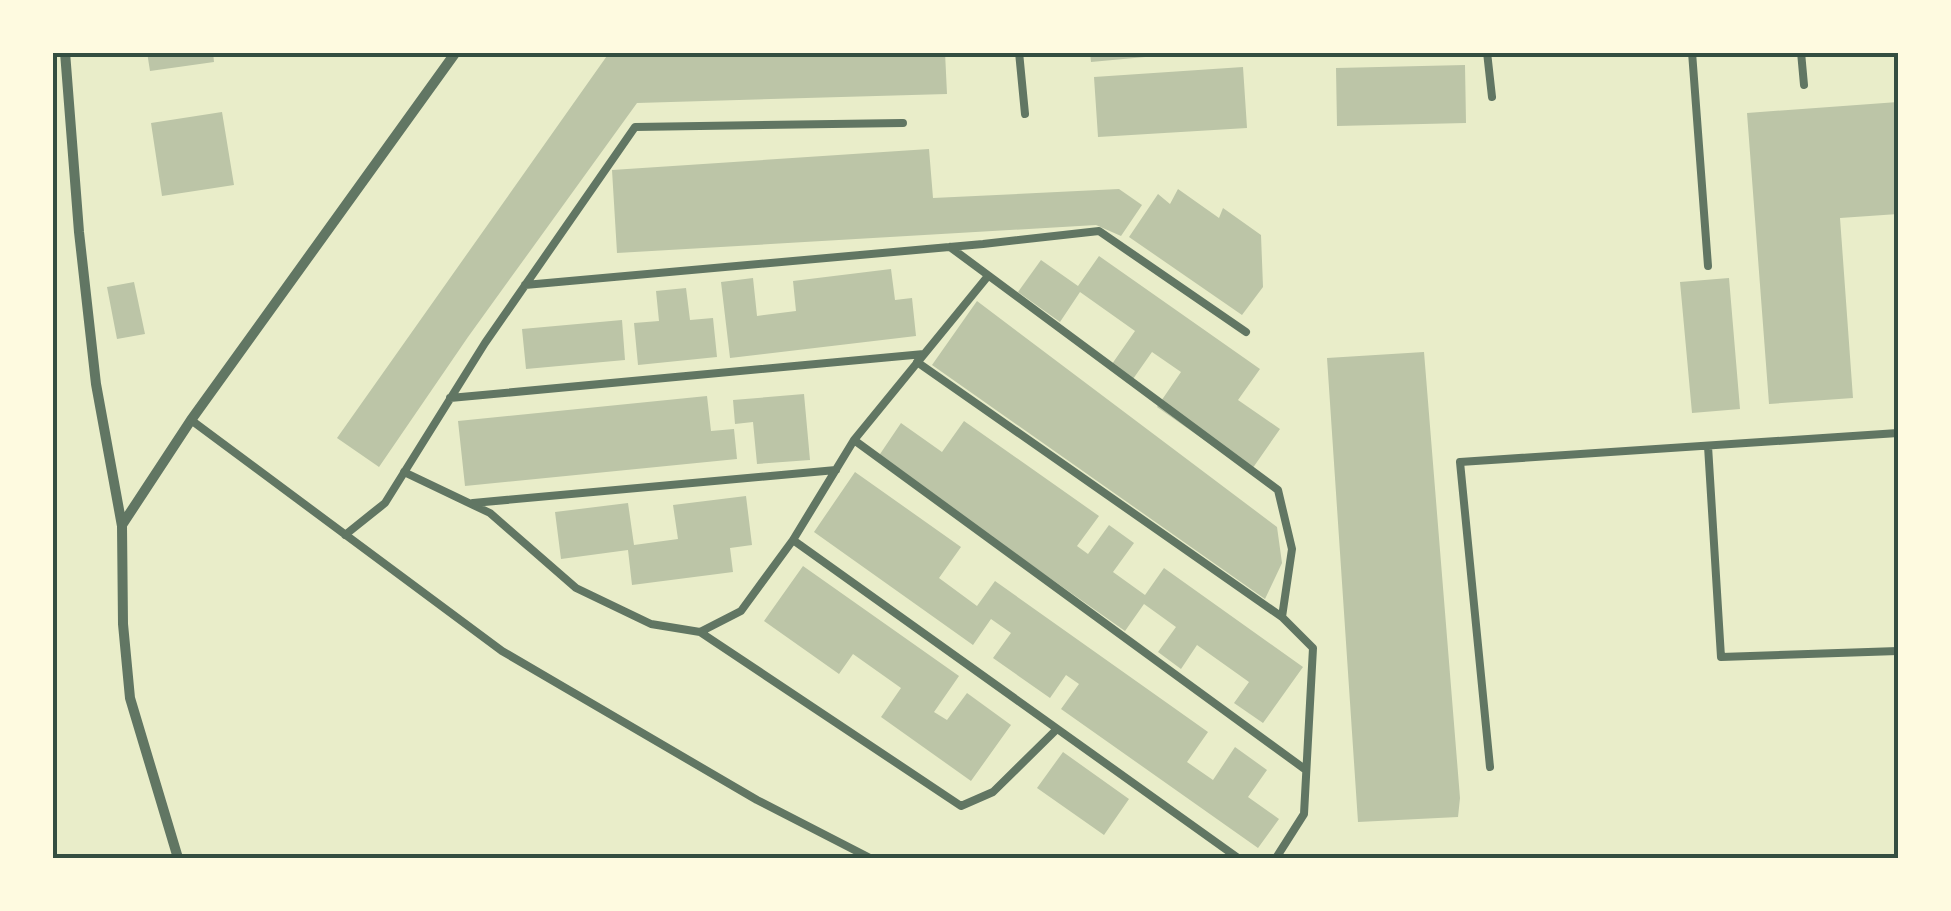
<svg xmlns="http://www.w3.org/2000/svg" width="1951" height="911" font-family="'Sofia Sans Condensed',sans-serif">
<rect width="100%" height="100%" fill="#e9edc9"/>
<path fill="#bcc5a7" d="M 147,52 L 213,52 L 214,62 L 150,71 Z
M 945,52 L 947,94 L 637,103 L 468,337 L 379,467 L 337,438 L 609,53 Z
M 1090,52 L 1167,52 L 1167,55 L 1091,62 Z
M 1465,65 L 1466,123 L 1337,126 L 1336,68 Z
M 1243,67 L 1247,128 L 1098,137 L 1094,77 Z
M 1898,102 L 1898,214 L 1840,218 L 1853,398 L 1769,404 L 1747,113 Z
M 222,112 L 234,185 L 162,196 L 151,123 Z
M 929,149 L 933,198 L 1119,189 L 1142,205 L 1121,236 L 1096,225 L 617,253 L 612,170 Z
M 1178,189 L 1219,218 L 1223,208 L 1261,235 L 1263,287 L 1242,315 L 1129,237 L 1158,194 L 1170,204 Z
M 1099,256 L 1260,369 L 1238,400 L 1280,429 L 1250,472 L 1157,407 L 1181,372 L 1152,352 L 1133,379 L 1112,364 L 1135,331 L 1080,292 L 1060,322 L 1018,292 L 1041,260 L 1078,286 Z
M 891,269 L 895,300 L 912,298 L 916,336 L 730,358 L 721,282 L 753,278 L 757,316 L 796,311 L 793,281 Z
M 1729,278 L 1740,409 L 1692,413 L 1680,282 Z
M 134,282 L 145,334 L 117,339 L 107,287 Z
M 686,288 L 690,320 L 713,318 L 717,357 L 638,365 L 634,323 L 659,321 L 656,291 Z
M 977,301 L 1277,527 L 1282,563 L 1265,599 L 932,365 Z
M 622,320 L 625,360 L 526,369 L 522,329 Z
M 1424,352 L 1460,798 L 1458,817 L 1358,822 L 1327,358 Z
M 804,394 L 810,460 L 757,464 L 753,422 L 735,424 L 733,400 Z
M 707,396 L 711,431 L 734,429 L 737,459 L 465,486 L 458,421 Z
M 964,421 L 1099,516 L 1077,546 L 1088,554 L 1109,525 L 1134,543 L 1113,572 L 1145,595 L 1164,568 L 1303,667 L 1263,723 L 1234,703 L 1249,682 L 1197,645 L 1181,669 L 1158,652 L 1176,627 L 1144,604 L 1125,631 L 878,457 L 901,423 L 942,452 Z
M 855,472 L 961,547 L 939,578 L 977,606 L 995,581 L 1208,732 L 1187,762 L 1213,780 L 1235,747 L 1267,770 L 1248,797 L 1279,819 L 1258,848 L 1061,709 L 1079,684 L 1066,675 L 1050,698 L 993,658 L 1011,633 L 991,619 L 973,645 L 814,532 Z
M 746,496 L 752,545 L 730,548 L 733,572 L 632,585 L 628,550 L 561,559 L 555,512 L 628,503 L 634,545 L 678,539 L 673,505 Z
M 803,566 L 959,676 L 934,712 L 947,720 L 967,693 L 1011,725 L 971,781 L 881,717 L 901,688 L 853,654 L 839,674 L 764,621 Z
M 1063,752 L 1129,799 L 1104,835 L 1037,788 Z"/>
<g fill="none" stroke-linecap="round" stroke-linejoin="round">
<path stroke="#617663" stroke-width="8" d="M 1019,52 L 1025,114
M 1487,52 L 1492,97
M 1692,52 L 1708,266
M 1801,52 L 1804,85
M 950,247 L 1278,490 L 1292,549 L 1282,617 L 1313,648 L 1304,814 L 1276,858
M 525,285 L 983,244 L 1099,231 L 1246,332
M 917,362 L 1282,617
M 450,398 L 924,354
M 191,420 L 502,651 L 757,800 L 870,858
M 854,440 L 988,276
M 1708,446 L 1721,657 L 1898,651
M 404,472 L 490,513 L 576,588 L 651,624 L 700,632 L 741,611 L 793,540
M 473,503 L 836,470
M 345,535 L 385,503 L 485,343 L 635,127 L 903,123
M 700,632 L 961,806 L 993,792 L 1057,729
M 1490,767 L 1460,462 L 1898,433
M 1238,858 L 793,540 L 854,440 L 1306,770"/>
<path stroke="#617663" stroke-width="10" d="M 65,52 L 79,232 L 96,384 L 122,526 L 123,624 L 130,698 L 178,858
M 122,525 L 191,420 L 456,52"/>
</g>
<rect width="1951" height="911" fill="none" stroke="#fefae0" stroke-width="110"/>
<rect x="55" y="55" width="1841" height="801" fill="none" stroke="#344e41" stroke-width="4"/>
</svg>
